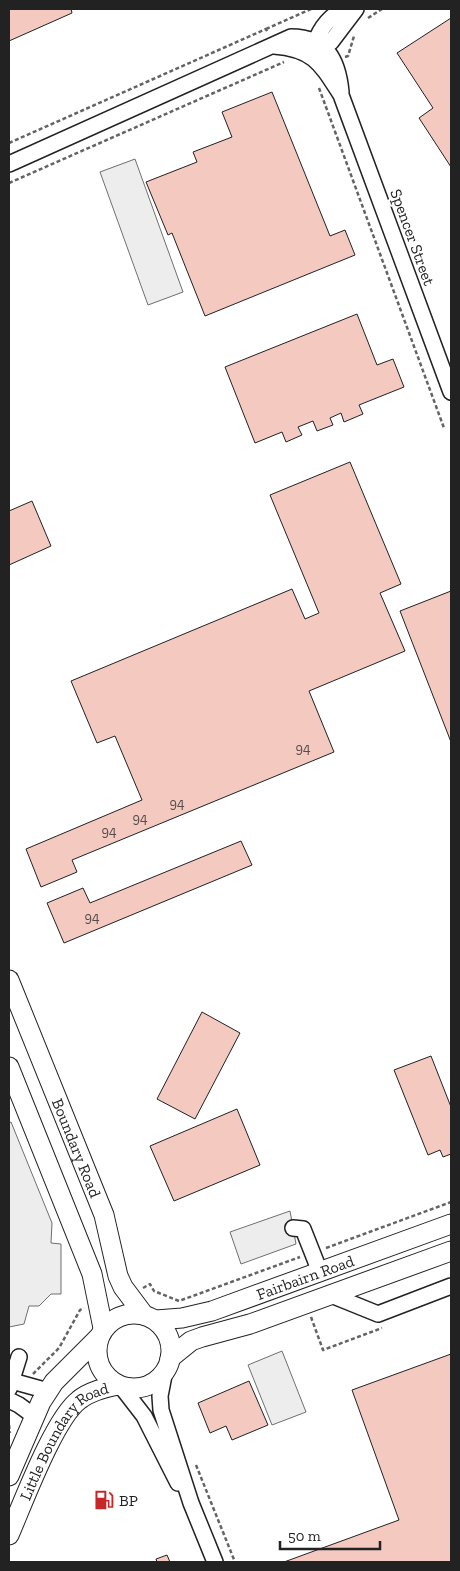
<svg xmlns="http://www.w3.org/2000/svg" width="460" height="1571" font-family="'Zilla Slab',serif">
<rect width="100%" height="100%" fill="#fff"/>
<path fill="#ededed" stroke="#6f6f6f" d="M 135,159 L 183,292 L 148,305 L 100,172 Z
M 11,1122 L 52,1223 L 51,1243 L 61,1244 L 61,1294 L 51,1294 L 39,1306 L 29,1306 L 24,1324 L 9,1327 L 9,1123 Z
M 290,1211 L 296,1244 L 241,1264 L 230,1232 Z
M 282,1351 L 306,1412 L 272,1425 L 248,1365 Z"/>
<path fill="#f3c9c0" stroke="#222" d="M 9,9 L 71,9 L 72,13 L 9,41 Z
M 451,18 L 451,167 L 419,118 L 433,108 L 397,53 Z
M 272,92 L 330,236 L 345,230 L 355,255 L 205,316 L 172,233 L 168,235 L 146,182 L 197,162 L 193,152 L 232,137 L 222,112 Z
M 357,314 L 377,365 L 393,359 L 404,387 L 359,405 L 363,414 L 344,422 L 341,413 L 330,418 L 333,425 L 317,431 L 313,421 L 298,427 L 302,435 L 286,442 L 282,432 L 255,443 L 225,367 Z
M 350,462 L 401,584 L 380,593 L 405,651 L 309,691 L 334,752 L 72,860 L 77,872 L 41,887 L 26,849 L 142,800 L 115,736 L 97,743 L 71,681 L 292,589 L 305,619 L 319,613 L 270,495 Z
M 32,501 L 51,546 L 9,565 L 9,511 Z
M 451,591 L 451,742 L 400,611 Z
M 241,841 L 252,865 L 64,943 L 47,903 L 83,888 L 90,903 Z
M 202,1012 L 240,1033 L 195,1119 L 157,1099 Z
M 431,1056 L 451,1107 L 451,1154 L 443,1157 L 440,1150 L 428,1155 L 394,1070 Z
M 237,1109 L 260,1165 L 174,1201 L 150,1146 Z
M 451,1354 L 451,1562 L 284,1562 L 399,1520 L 352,1390 Z
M 249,1381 L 268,1425 L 232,1440 L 226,1426 L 210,1433 L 198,1403 Z
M 167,1555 L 170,1562 L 157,1562 L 156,1559 Z"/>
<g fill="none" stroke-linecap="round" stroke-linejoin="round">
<defs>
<path id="minor" d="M 274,46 C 314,49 321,64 341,95 L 451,392
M 312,52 C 318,32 325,20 343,9
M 316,52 L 331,42 L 356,9
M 9,164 L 291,37 C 327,37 338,61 341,92
M 293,1228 L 303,1229 L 320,1272
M 331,1295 L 378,1314 L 451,1286
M 165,1370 L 160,1396 L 161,1410 L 191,1503 L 215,1562
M 12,1381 L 48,1391
M 120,1385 L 144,1416 L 178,1483
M 9,1389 L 19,1357
M 9,1400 L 19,1405 L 34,1416"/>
<g id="major">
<path id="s1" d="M 9,980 L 104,1215 L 118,1276 L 123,1287 L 144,1315"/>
<path d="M 9,1067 L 92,1274 L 103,1328"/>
<circle cx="134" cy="1351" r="37"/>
<path id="s2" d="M 156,1320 L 182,1318 L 212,1311 L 451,1224"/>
<path d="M 170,1358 L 191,1341 L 202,1337 L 250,1324 L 451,1251"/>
<path d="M 9,1476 L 41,1402 L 54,1382 L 98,1338"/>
<path id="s3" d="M 9,1535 C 23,1503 54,1419 79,1400 C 90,1391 105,1388 118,1385"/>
</g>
</defs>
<use href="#minor" stroke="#222" stroke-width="18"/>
<use href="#major" stroke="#222" stroke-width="21"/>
<path stroke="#646464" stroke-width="2.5" stroke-dasharray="4 2.5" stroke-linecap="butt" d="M 368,18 L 382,9
M 266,29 L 311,9
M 345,57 L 348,56 L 354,36
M 319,88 L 444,428
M 9,143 L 266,29 L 268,33
M 9,183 L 284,62
M 326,1248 L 451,1202
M 143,1288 L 150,1284 L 154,1291 L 179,1301 L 300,1257
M 311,1317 L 323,1350 L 382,1328
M 33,1374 L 59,1348 L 80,1310 L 84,1308
M 9,1425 L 10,1433
M 196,1465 L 235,1562"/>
<use href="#minor" stroke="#fff" stroke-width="15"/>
<use href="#major" stroke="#fff" stroke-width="19"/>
</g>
<defs>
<symbol id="fuel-bare" viewBox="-9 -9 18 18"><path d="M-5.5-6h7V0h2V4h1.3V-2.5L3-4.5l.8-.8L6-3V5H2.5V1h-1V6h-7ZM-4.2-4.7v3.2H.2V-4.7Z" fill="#c62828" stroke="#fff" stroke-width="2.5" paint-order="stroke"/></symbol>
</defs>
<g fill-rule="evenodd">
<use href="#fuel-bare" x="90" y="1486" width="28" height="28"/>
</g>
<g text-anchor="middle" stroke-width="4" stroke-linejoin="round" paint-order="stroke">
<g font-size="14" fill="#564c4a">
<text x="303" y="753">94</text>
<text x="177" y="808">94</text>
<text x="140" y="823">94</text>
<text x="109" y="836">94</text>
<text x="92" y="922">94</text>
</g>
<g font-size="16" fill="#222" stroke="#fff">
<text transform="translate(413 237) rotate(70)" y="6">Spencer Street</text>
<text dy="6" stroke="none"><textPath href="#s1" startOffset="181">Boundary Road</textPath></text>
<text dy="6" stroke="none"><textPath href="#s2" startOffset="156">Fairbairn Road</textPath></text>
<text dy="6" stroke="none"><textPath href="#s3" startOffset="112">Little Boundary Road</textPath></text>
</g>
<g font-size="16" fill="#222" stroke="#fff" text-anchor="start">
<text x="119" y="1506">BP</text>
</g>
</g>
<rect width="460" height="1571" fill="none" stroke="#222222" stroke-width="20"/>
<path d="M280 1541v8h100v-8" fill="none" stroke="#222222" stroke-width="2.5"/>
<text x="288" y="1541" font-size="15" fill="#222222" stroke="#ffffff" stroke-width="4" paint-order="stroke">50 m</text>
</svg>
